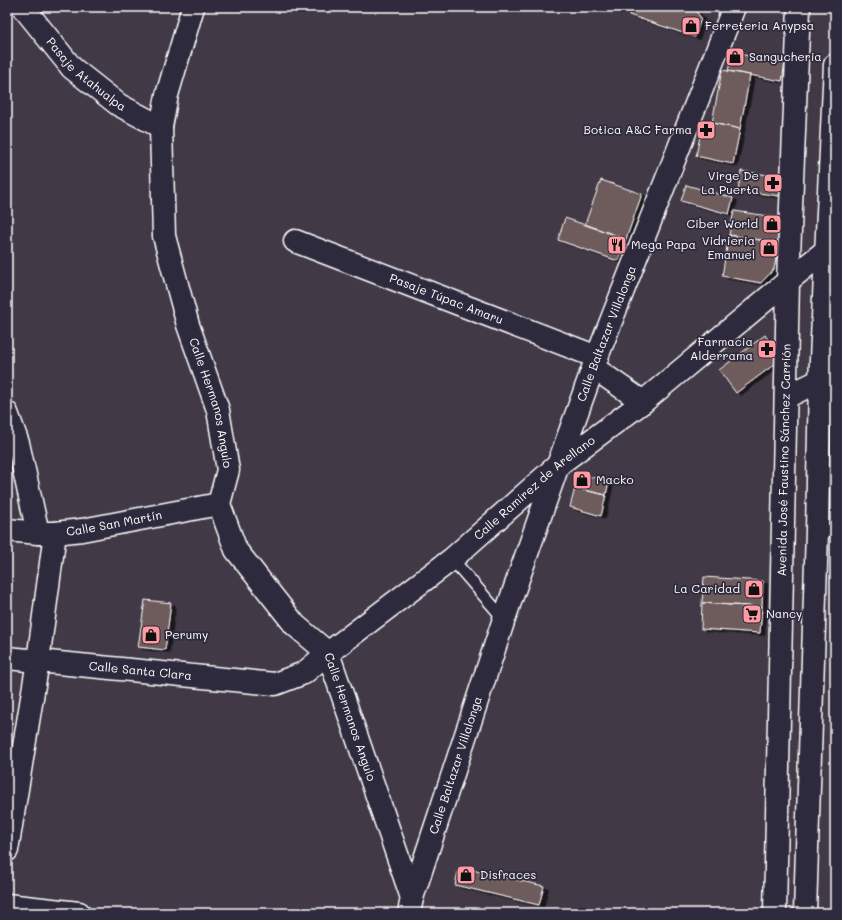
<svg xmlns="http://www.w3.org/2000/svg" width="842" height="920" font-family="Mali,sans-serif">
<defs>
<filter id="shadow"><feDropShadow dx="4.5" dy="2.5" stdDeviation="0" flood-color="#0009"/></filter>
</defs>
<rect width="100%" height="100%" fill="#423946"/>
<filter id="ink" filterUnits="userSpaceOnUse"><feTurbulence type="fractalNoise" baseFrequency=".025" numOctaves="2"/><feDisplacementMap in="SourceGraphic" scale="8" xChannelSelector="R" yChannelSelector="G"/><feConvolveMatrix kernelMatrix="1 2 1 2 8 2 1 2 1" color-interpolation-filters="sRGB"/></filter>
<g filter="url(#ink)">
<path fill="#6e5b5b" stroke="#fff" filter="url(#shadow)" d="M 632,7 L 686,7 L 696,11 L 701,18 L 695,37 L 629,15 Z
M 732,53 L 785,62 L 782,81 L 728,71 Z
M 722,70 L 750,75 L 740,129 L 712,123 Z
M 703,121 L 740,129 L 733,164 L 696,156 Z
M 741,171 L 782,177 L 779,196 L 738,190 Z
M 601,180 L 642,194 L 626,239 L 585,224 Z
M 686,185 L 733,198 L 729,214 L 681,201 Z
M 734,211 L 783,218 L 779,243 L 729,235 Z
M 565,218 L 626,239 L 618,261 L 558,240 Z
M 729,235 L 779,243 L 774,269 L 761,283 L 722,276 Z
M 765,335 L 776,350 L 775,364 L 736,393 L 719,370 Z
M 578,474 L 609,481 L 606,495 L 575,488 Z
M 575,488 L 606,495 L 601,516 L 570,507 Z
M 704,577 L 763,581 L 762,607 L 702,603 Z
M 145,600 L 171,603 L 165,650 L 138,647 Z
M 702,603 L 762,607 L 760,633 L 701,629 Z
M 833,795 L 835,795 L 835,818 L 832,818 Z
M 459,867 L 544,886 L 539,905 L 455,885 Z"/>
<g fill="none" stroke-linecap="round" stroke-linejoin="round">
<defs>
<path id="service" d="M 817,531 L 835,530
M 452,559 L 504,619"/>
<g id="minor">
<path id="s1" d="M 23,7 L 72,68 L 119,105 L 161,127"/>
<path id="s2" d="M 193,7 L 167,95 L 161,127 L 164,236 L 188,325 L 218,410 L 228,470 L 219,504 L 236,550 L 295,625 L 328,653 L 412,898"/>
<path id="s3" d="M 295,241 L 597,357"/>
<path d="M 788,281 L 835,243"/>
<path d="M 7,413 L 18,443 L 38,533"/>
<path id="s4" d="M 7,530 L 38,533 L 55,533 L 82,530 L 219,504"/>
<path d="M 7,850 L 38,661 L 55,533"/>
<path d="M 7,905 L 79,913"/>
<path id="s5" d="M 409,913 L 412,898 L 504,619 L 558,465"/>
</g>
<g id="tertiary">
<path d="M 594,368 L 643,402"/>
<path d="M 786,397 L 835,373"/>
<path id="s6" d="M 558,465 L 597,357 L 734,7"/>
</g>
<g id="secondary">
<path id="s7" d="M 7,658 L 275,684 L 304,673 L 328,653 L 452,559 L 558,465 L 643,402 L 788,281"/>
</g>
<g id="primary">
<path id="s8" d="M 775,913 L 788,281 L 799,7"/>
<path d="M 805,913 L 817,531 L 820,381 L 835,65"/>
</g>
</defs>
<use href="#service" stroke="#fff" stroke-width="14"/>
<use href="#minor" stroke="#fff" stroke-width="25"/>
<use href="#tertiary" stroke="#fff" stroke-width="25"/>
<use href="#secondary" stroke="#fff" stroke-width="25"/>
<use href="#primary" stroke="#fff" stroke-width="25"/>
<use href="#service" stroke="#2f2a3d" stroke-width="11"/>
<use href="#minor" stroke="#2f2a3d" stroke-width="22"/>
<use href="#tertiary" stroke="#2f2a3d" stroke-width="22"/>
<use href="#secondary" stroke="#2f2a3d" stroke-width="22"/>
<use href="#primary" stroke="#2f2a3d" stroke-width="22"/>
</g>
</g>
<defs>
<symbol id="shop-square" viewBox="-11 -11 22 22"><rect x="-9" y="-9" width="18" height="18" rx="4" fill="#ff9aa2" stroke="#2f2a3d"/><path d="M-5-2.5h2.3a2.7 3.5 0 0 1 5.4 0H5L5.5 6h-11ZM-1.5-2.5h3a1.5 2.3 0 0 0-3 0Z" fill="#111"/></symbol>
<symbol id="pharmacy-square" viewBox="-11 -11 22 22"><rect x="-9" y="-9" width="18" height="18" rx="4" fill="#ff9aa2" stroke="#2f2a3d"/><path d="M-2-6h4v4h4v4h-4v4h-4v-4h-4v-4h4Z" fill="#111"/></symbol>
<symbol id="restaurant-square" viewBox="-11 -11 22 22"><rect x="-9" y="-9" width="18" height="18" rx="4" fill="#ff9aa2" stroke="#2f2a3d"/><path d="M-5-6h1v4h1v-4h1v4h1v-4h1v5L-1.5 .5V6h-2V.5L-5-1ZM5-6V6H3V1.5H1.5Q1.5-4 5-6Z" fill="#111"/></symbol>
<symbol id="supermarket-square" viewBox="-11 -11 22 22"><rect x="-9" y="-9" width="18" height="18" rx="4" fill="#ff9aa2" stroke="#2f2a3d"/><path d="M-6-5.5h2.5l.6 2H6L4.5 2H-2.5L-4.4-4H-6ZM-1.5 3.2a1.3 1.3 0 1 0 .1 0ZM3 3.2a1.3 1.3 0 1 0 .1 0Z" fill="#111"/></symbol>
</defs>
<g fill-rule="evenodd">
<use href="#shop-square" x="680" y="15" width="22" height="22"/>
<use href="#shop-square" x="724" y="46" width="22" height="22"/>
<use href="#pharmacy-square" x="695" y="119" width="22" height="22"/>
<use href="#pharmacy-square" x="762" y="172" width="22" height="22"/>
<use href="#shop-square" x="761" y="213" width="22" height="22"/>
<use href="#restaurant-square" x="606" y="234" width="22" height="22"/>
<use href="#shop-square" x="758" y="237" width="22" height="22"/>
<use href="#pharmacy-square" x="756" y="338" width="22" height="22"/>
<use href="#shop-square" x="571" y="469" width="22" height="22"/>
<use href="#shop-square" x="743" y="578" width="22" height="22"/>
<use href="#supermarket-square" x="741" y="603" width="22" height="22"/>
<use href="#shop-square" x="140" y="624" width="22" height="22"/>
<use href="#shop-square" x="455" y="864" width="22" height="22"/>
</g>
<g text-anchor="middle" stroke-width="3.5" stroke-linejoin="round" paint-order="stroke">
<g font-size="12" fill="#fff" stroke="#2f2a3d" text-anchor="start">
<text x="705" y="30">Ferreteria Anypsa</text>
<text x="749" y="61">Sangucheria</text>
<text x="692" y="134" text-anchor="end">Botica A&amp;C Farma</text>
<text x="759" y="180" text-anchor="end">Virge De<tspan x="759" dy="14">La Puerta</tspan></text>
<text x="758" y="228" text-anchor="end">Ciber World</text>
<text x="755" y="245" text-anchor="end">Vidrieria<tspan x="755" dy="14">Emanuel</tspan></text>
<text x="631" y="249">Mega Papa</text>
<text x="753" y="346" text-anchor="end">Farmacia<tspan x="753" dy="14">Alderrama</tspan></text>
<text x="596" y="484">Macko</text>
<text x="740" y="593" text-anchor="end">La Caridad</text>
<text x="766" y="618">Nancy</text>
<text x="165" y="639">Perumy</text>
<text x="480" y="879">Disfraces</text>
</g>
<g font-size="12" fill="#fff" stroke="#2f2a3d">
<text dy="4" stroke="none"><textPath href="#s1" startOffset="93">Pasaje Atahualpa</textPath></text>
<text dy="4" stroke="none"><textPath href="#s3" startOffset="162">Pasaje Túpac Amaru</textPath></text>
<text dy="4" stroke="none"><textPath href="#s6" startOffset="140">Calle Baltazar Villalonga</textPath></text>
<text dy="4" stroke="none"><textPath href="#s2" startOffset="407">Calle Hermanos Angulo</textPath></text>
<text dy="4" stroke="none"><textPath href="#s8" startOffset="453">Avenida José Faustino Sánchez Carrión</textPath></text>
<text dy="4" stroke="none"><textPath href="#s7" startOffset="596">Calle Ramírez de Arellano</textPath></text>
<text dy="4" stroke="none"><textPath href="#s4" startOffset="108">Calle San Martín</textPath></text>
<text dy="4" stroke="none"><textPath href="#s7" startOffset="134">Calle Santa Clara</textPath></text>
<text dy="4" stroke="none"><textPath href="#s2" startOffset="767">Calle Hermanos Angulo</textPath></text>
<text dy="4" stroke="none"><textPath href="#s5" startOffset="155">Calle Baltazar Villalonga</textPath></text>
</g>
</g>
<rect width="842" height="920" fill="none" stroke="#2f2a3d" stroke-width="24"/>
<rect x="12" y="12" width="818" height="896" fill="none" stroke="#fff" stroke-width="1.5" filter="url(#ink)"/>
</svg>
